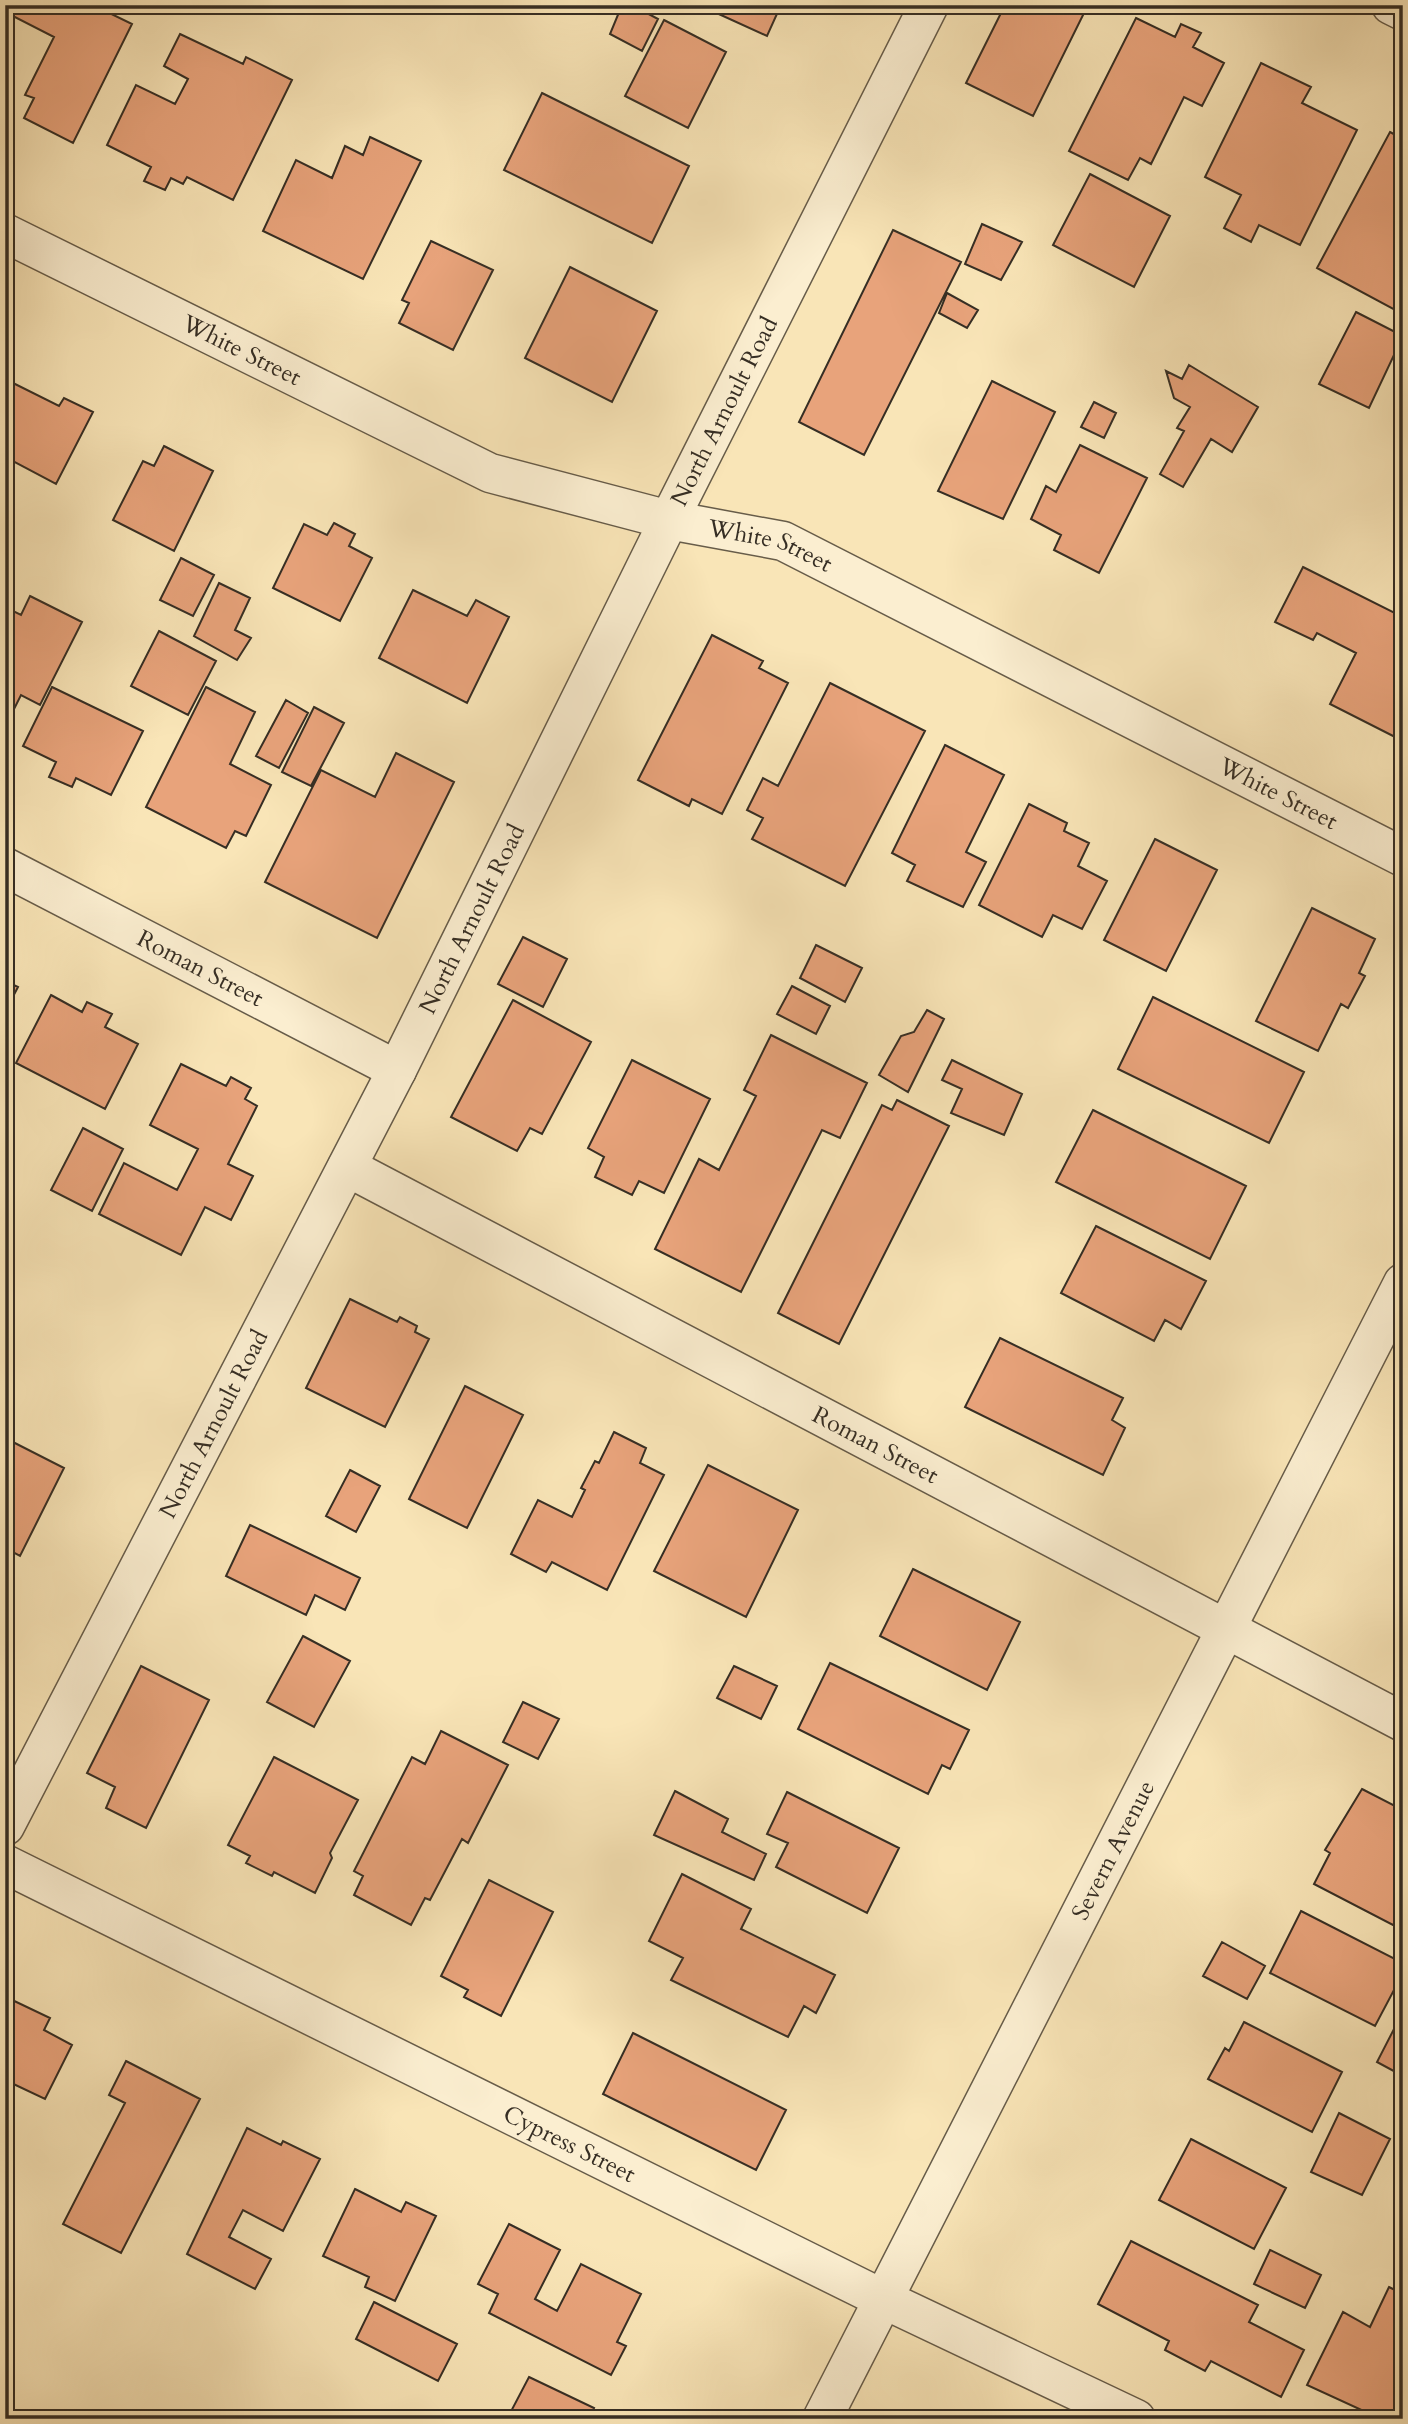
<svg xmlns="http://www.w3.org/2000/svg" width="1408" height="2424" font-family="Cardo,serif">
<rect width="100%" height="100%" fill="#f9e5b7"/>
<filter id="stains"><feTurbulence type="fractalNoise" baseFrequency=".00286" numOctaves="4"/><feColorMatrix values="0 0 0 0 .2 0 0 0 0 .09 0 0 0 0 .02 0 0 0 .5 -.17"/></filter>
<radialGradient id="worn" r=".72"><stop offset=".6" stop-color="#630" stop-opacity="0"/><stop offset="1" stop-color="#630" stop-opacity=".3"/></radialGradient>
<path fill="#e8a37b" stroke="#362e24" stroke-width="2" d="M 8,5 L 93,5 L 132,24 L 73,143 L 24,118 L 34,98 L 25,95 L 54,37 L 5,12 Z
M 622,5 L 632,5 L 658,19 L 642,51 L 610,34 Z
M 699,5 L 781,5 L 767,36 Z
M 1005,5 L 1088,5 L 1033,116 L 966,83 Z
M 1136,18 L 1175,37 L 1181,24 L 1201,33 L 1193,47 L 1224,63 L 1202,106 L 1184,97 L 1151,164 L 1140,158 L 1128,180 L 1069,151 Z
M 664,20 L 726,52 L 688,128 L 625,96 Z
M 180,34 L 243,64 L 246,57 L 292,80 L 233,200 L 187,177 L 183,184 L 171,178 L 165,190 L 144,181 L 151,167 L 107,145 L 136,85 L 175,104 L 188,79 L 164,66 Z
M 1261,63 L 1311,87 L 1302,103 L 1357,130 L 1300,245 L 1259,225 L 1251,242 L 1224,228 L 1241,195 L 1205,177 Z
M 542,93 L 689,166 L 652,243 L 504,170 Z
M 1390,132 L 1403,139 L 1403,301 L 1397,311 L 1317,268 Z
M 370,137 L 421,161 L 363,279 L 263,231 L 296,160 L 332,178 L 345,146 L 363,155 Z
M 1090,174 L 1170,216 L 1134,287 L 1053,245 Z
M 982,224 L 1022,242 L 1001,280 L 965,264 Z
M 893,230 L 961,262 L 864,455 L 799,422 Z
M 431,241 L 493,270 L 453,350 L 399,323 L 409,303 L 402,300 Z
M 570,267 L 657,311 L 612,402 L 525,358 Z
M 947,293 L 978,310 L 967,328 L 939,313 Z
M 1356,312 L 1403,336 L 1369,408 L 1319,384 Z
M 1189,365 L 1258,407 L 1232,452 L 1211,439 L 1183,487 L 1160,474 L 1184,431 L 1177,428 L 1190,407 L 1174,398 L 1166,371 L 1182,379 Z
M 5,379 L 59,406 L 64,398 L 93,412 L 56,484 L 5,457 Z
M 992,381 L 1055,412 L 1003,519 L 938,491 Z
M 1094,402 L 1116,413 L 1104,438 L 1081,427 Z
M 1080,445 L 1147,478 L 1099,573 L 1054,550 L 1061,535 L 1031,519 L 1046,486 L 1056,492 Z
M 164,446 L 213,471 L 174,551 L 113,520 L 143,461 L 154,466 Z
M 334,523 L 355,534 L 349,546 L 372,558 L 340,621 L 273,588 L 304,524 L 327,535 Z
M 181,558 L 214,575 L 193,616 L 160,600 Z
M 1303,567 L 1403,617 L 1403,741 L 1330,704 L 1356,653 L 1317,633 L 1313,640 L 1275,622 Z
M 219,583 L 250,598 L 235,630 L 251,638 L 237,660 L 194,636 Z
M 413,590 L 467,616 L 476,600 L 509,617 L 467,703 L 379,658 Z
M 30,596 L 82,622 L 40,705 L 21,695 L 5,727 L 5,607 L 21,615 Z
M 159,631 L 216,661 L 188,715 L 131,686 Z
M 712,635 L 763,661 L 759,668 L 788,683 L 722,814 L 692,799 L 689,806 L 638,780 Z
M 830,683 L 925,731 L 845,886 L 752,839 L 763,818 L 747,810 L 763,778 L 778,786 Z
M 52,687 L 143,731 L 111,795 L 76,778 L 72,787 L 49,777 L 56,762 L 23,746 Z
M 206,687 L 255,712 L 230,764 L 271,785 L 246,836 L 235,831 L 226,848 L 146,807 Z
M 286,700 L 308,713 L 279,768 L 256,756 Z
M 314,707 L 344,723 L 311,786 L 282,772 Z
M 945,745 L 1004,775 L 966,852 L 986,862 L 963,907 L 907,881 L 915,865 L 892,853 Z
M 396,753 L 454,782 L 377,938 L 265,882 L 321,770 L 375,797 Z
M 1029,804 L 1067,823 L 1064,831 L 1089,843 L 1078,866 L 1107,881 L 1082,929 L 1053,915 L 1042,937 L 979,905 Z
M 1155,839 L 1217,870 L 1166,971 L 1104,940 Z
M 1312,908 L 1375,939 L 1359,973 L 1365,976 L 1348,1008 L 1341,1004 L 1318,1051 L 1256,1021 Z
M 523,937 L 567,959 L 543,1007 L 498,984 Z
M 816,945 L 862,968 L 845,1002 L 800,978 Z
M 5,981 L 18,987 L 5,1012 Z
M 792,986 L 830,1006 L 816,1034 L 777,1014 Z
M 51,995 L 82,1012 L 87,1002 L 112,1014 L 105,1027 L 138,1044 L 105,1109 L 16,1063 Z
M 1153,997 L 1304,1072 L 1269,1143 L 1118,1069 Z
M 513,1000 L 591,1042 L 542,1134 L 530,1128 L 517,1151 L 451,1117 Z
M 927,1010 L 944,1019 L 908,1092 L 879,1075 L 901,1036 L 914,1032 Z
M 771,1035 L 867,1083 L 840,1138 L 822,1130 L 741,1292 L 655,1249 L 699,1159 L 719,1170 L 756,1096 L 744,1090 Z
M 632,1060 L 710,1099 L 664,1193 L 639,1181 L 632,1195 L 595,1177 L 604,1157 L 588,1148 Z
M 952,1060 L 1022,1094 L 1004,1135 L 951,1113 L 962,1089 L 942,1080 Z
M 181,1064 L 226,1086 L 231,1077 L 251,1088 L 245,1099 L 257,1106 L 228,1164 L 253,1176 L 231,1220 L 205,1207 L 181,1255 L 99,1214 L 124,1163 L 177,1190 L 198,1149 L 150,1125 Z
M 897,1100 L 949,1126 L 839,1344 L 778,1313 L 882,1105 L 892,1110 Z
M 1093,1110 L 1246,1186 L 1210,1259 L 1056,1182 Z
M 83,1128 L 123,1149 L 92,1211 L 51,1190 Z
M 1096,1226 L 1206,1281 L 1181,1329 L 1165,1320 L 1154,1341 L 1061,1293 Z
M 350,1299 L 397,1322 L 400,1317 L 417,1326 L 415,1332 L 429,1339 L 385,1427 L 306,1388 Z
M 1000,1338 L 1123,1398 L 1112,1420 L 1125,1428 L 1103,1475 L 965,1407 Z
M 465,1386 L 523,1415 L 467,1528 L 409,1499 Z
M 614,1432 L 646,1448 L 640,1463 L 664,1475 L 607,1590 L 552,1562 L 546,1572 L 511,1554 L 538,1500 L 572,1517 L 585,1490 L 581,1488 L 595,1461 L 599,1463 Z
M 5,1438 L 64,1468 L 20,1556 L 5,1548 Z
M 708,1465 L 798,1510 L 746,1617 L 654,1571 Z
M 350,1470 L 380,1486 L 356,1532 L 326,1516 Z
M 250,1525 L 360,1578 L 345,1610 L 315,1595 L 306,1615 L 226,1576 Z
M 913,1569 L 1020,1622 L 987,1690 L 880,1636 Z
M 303,1636 L 350,1661 L 314,1727 L 267,1702 Z
M 830,1663 L 969,1730 L 950,1769 L 942,1765 L 928,1794 L 798,1729 Z
M 141,1666 L 209,1700 L 146,1828 L 106,1808 L 115,1787 L 87,1773 Z
M 734,1666 L 777,1686 L 761,1719 L 717,1698 Z
M 523,1702 L 559,1719 L 538,1759 L 503,1742 Z
M 441,1731 L 508,1765 L 468,1843 L 462,1839 L 430,1900 L 425,1898 L 411,1925 L 354,1895 L 363,1876 L 354,1871 L 412,1757 L 425,1764 Z
M 274,1757 L 358,1800 L 330,1853 L 332,1858 L 315,1893 L 274,1872 L 272,1876 L 246,1863 L 250,1856 L 228,1845 Z
M 1362,1789 L 1403,1810 L 1403,1926 L 1396,1922 L 1393,1925 L 1314,1884 L 1330,1853 L 1325,1850 Z
M 675,1791 L 728,1819 L 722,1832 L 766,1854 L 754,1880 L 654,1835 Z
M 787,1792 L 899,1848 L 867,1913 L 776,1867 L 788,1843 L 767,1834 Z
M 682,1874 L 751,1909 L 741,1929 L 835,1975 L 816,2013 L 804,2006 L 788,2037 L 671,1980 L 683,1958 L 649,1941 Z
M 489,1880 L 553,1912 L 501,2016 L 464,1997 L 468,1990 L 441,1976 Z
M 1301,1911 L 1403,1963 L 1403,1973 L 1375,2026 L 1270,1973 Z
M 1222,1942 L 1265,1966 L 1247,1999 L 1203,1976 Z
M 8,1998 L 50,2018 L 44,2030 L 72,2045 L 45,2099 L 5,2080 L 5,2003 Z
M 1244,2022 L 1342,2072 L 1312,2132 L 1208,2079 L 1225,2048 L 1229,2051 Z
M 1394,2029 L 1403,2033 L 1403,2076 L 1377,2062 Z
M 633,2033 L 786,2110 L 756,2170 L 603,2094 Z
M 126,2061 L 200,2099 L 121,2253 L 63,2224 L 125,2103 L 109,2095 Z
M 1339,2113 L 1390,2139 L 1362,2195 L 1311,2172 Z
M 247,2128 L 281,2145 L 283,2141 L 320,2159 L 283,2231 L 243,2210 L 229,2237 L 271,2259 L 255,2289 L 187,2254 Z
M 1191,2139 L 1286,2188 L 1254,2249 L 1159,2200 Z
M 355,2189 L 401,2212 L 406,2202 L 436,2216 L 395,2301 L 365,2287 L 369,2277 L 323,2256 Z
M 509,2224 L 560,2250 L 535,2299 L 557,2311 L 581,2264 L 641,2294 L 617,2342 L 626,2346 L 611,2375 L 489,2313 L 498,2294 L 478,2284 Z
M 1131,2241 L 1258,2305 L 1249,2322 L 1304,2350 L 1281,2397 L 1211,2361 L 1205,2371 L 1165,2350 L 1169,2341 L 1098,2304 Z
M 1270,2250 L 1321,2275 L 1305,2308 L 1254,2284 Z
M 1389,2287 L 1403,2294 L 1403,2419 L 1381,2419 L 1307,2385 L 1343,2312 L 1370,2327 Z
M 374,2302 L 457,2344 L 438,2381 L 356,2339 Z
M 529,2377 L 594,2408 L 588,2419 L 507,2419 Z
M 487,2412 L 500,2419 L 484,2419 Z"/>
<g fill="none" stroke-linecap="round" stroke-linejoin="round">
<defs>
<g id="minor">
<path d="M 1391,5 L 1403,11"/>
<path id="s1" d="M 5,233 L 490,473 L 669,520 L 783,541 L 1403,857"/>
<path id="s2" d="M 5,867 L 397,1070"/>
<path id="s3" d="M 347,1167 L 1403,1722"/>
<path id="s4" d="M 5,1826 L 397,1070 L 669,520 L 929,5"/>
<path id="s5" d="M 5,1864 L 883,2299 L 1136,2419"/>
</g>
<g id="tertiary">
<path id="s6" d="M 822,2419 L 1403,1283"/>
</g>
</defs>
<use href="#minor" stroke="#675c49" stroke-width="41"/>
<use href="#tertiary" stroke="#675c49" stroke-width="41"/>
<use href="#minor" stroke="#fbeed0" stroke-width="38"/>
<use href="#tertiary" stroke="#fbeed0" stroke-width="38"/>
</g>
<g text-anchor="middle" stroke-width="6" stroke-linejoin="round" paint-order="stroke">
<g font-size="24" fill="#362e24" stroke="#fbeed0">
<text dy="8" stroke="none"><textPath href="#s1" startOffset="264">White Street</textPath></text>
<text dy="8" stroke="none"><textPath href="#s4" startOffset="1587">North Arnoult Road</textPath></text>
<text dy="8" stroke="none"><textPath href="#s1" startOffset="831">White Street</textPath></text>
<text dy="8" stroke="none"><textPath href="#s1" startOffset="1398">White Street</textPath></text>
<text dy="8" stroke="none"><textPath href="#s4" startOffset="1020">North Arnoult Road</textPath></text>
<text dy="8" stroke="none"><textPath href="#s2" startOffset="220">Roman Street</textPath></text>
<text dy="8" stroke="none"><textPath href="#s4" startOffset="453">North Arnoult Road</textPath></text>
<text dy="8" stroke="none"><textPath href="#s3" startOffset="597">Roman Street</textPath></text>
<text dy="8" stroke="none"><textPath href="#s6" startOffset="639">Severn Avenue</textPath></text>
<text dy="8" stroke="none"><textPath href="#s5" startOffset="630">Cypress Street</textPath></text>
</g>
</g>
<rect width="1408" height="2424" fill="none" stroke="#f9e5b7" stroke-width="28"/>
<rect x="7" y="7" width="1394" height="2410" fill="none" stroke="#362e24" stroke-width="3.5"/>
<rect x="14" y="14" width="1380" height="2396" fill="none" stroke="#362e24" stroke-width="2"/>
<rect width="100%" height="100%" filter="url(#stains)"/>
<rect width="100%" height="100%" fill="url(#worn)"/>
</svg>
